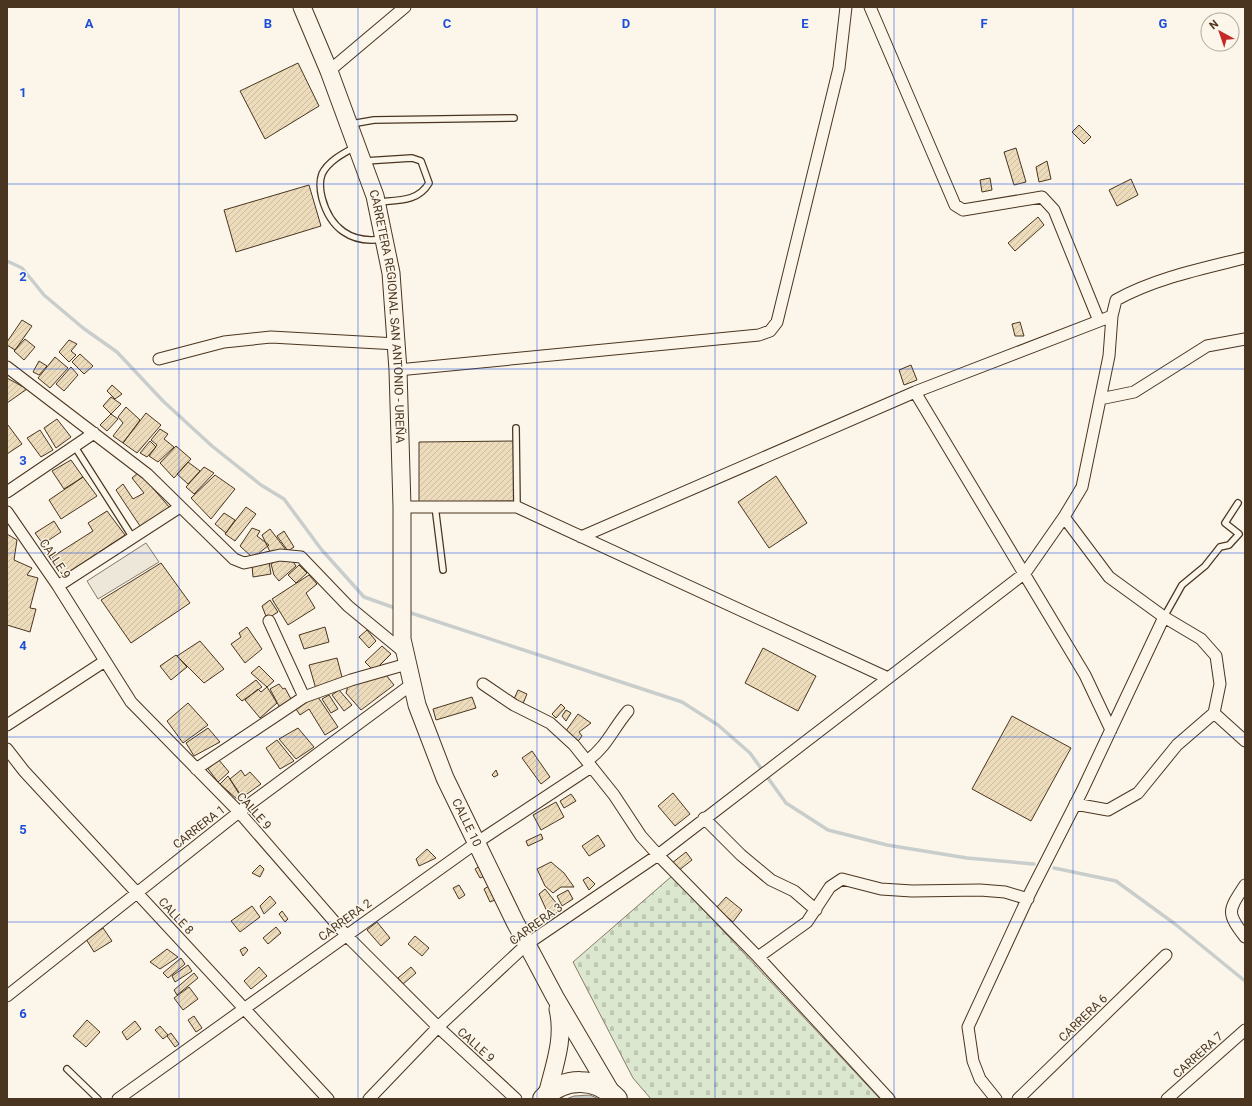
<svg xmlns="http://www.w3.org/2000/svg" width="1252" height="1106" font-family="Roboto,sans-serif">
<defs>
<pattern id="cemetery-stones" width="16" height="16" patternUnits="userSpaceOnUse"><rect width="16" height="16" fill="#dce7d0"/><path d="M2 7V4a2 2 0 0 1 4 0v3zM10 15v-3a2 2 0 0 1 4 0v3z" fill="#bec7b2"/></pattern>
<pattern id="building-hatch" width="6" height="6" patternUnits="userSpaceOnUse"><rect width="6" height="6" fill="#ecdcbc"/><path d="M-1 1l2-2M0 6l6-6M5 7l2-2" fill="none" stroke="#ccbda1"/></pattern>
</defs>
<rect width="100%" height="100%" fill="#fbf6e9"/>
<path fill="url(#cemetery-stones)" stroke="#887966" d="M 672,876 L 880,1099 L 651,1099 L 633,1078 L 573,962 Z"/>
<path fill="#ede7d9" stroke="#887966" d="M 146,543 L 159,562 L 98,599 L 87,581 Z"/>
<path fill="#c9cecd" stroke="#887966" d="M 590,1095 L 599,1099 L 566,1099 L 574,1096 Z"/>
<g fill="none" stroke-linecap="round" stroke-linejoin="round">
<path stroke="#c9cecd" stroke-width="3.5" d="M 7,261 L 22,268 L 44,295 L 83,328 L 117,352 L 163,401 L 212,446 L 261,485 L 284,499 L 321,549 L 364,597 L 398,609
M 408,612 L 682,702 L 718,725 L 750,753 L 786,803 L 828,830 L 887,845 L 967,858 L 1034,864
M 1054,868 L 1116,881 L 1175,924 L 1245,981"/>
</g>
<path fill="url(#building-hatch)" stroke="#4a3520" d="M 298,63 L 319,106 L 265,139 L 240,91 Z
M 1079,125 L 1091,137 L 1084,144 L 1072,132 Z
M 1016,148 L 1026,182 L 1014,185 L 1004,152 Z
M 1047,161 L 1051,179 L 1039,182 L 1036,167 Z
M 990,178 L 992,190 L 982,192 L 980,180 Z
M 1131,179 L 1138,195 L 1117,206 L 1109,190 Z
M 309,185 L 321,226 L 236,252 L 224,210 Z
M 1038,217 L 1044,225 L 1015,251 L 1008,243 Z
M 22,320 L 32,326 L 15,350 L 7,345 L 7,342 Z
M 1020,322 L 1024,336 L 1015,336 L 1012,324 Z
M 25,339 L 35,347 L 24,360 L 14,351 Z
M 69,340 L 77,344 L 71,351 L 76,355 L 69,362 L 59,352 Z
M 80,354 L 93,366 L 84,374 L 72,362 Z
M 55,357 L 68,368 L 50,388 L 38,378 Z
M 39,361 L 47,366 L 39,375 L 33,372 Z
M 911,365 L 917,380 L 904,385 L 899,370 Z
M 71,367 L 78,375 L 64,391 L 56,384 Z
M 7,378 L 27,389 L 7,403 Z
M 112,385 L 122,394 L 115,399 L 107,391 Z
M 111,397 L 121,404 L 111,414 L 103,406 Z
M 126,407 L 140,420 L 123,443 L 113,436 L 123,423 L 118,417 Z
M 146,413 L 161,425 L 137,453 L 123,443 Z
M 111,414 L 118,419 L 107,431 L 100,425 Z
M 57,419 L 71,437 L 56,448 L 44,428 Z
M 8,425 L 22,444 L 7,454 L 7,426 Z
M 160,429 L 168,434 L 164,439 L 174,447 L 158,462 L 149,456 L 157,445 L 151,440 Z
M 40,430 L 53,450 L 41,457 L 27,438 Z
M 150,441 L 156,447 L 147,457 L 140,453 Z
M 515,441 L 515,501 L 419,502 L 419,442 Z
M 176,446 L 191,459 L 174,478 L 160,463 Z
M 71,460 L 83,477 L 64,489 L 52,471 Z
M 188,462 L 200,471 L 188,484 L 177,474 Z
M 204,467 L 214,473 L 194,494 L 186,487 Z
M 139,472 L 170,508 L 140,526 L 116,490 L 123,484 L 133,499 L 144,493 L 132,478 Z
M 215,475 L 235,489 L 211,519 L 191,498 Z
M 776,476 L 807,523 L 769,548 L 738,502 Z
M 83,477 L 97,496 L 61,519 L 49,500 Z
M 246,507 L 256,514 L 235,541 L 225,534 Z
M 107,511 L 125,535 L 63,576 L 52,557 L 93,531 L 88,523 Z
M 224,513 L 235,520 L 226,533 L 215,524 Z
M 54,521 L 61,532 L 43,544 L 35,533 Z
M 252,528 L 260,531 L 257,536 L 269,545 L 253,558 L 240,546 Z
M 270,529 L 286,550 L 272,556 L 262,535 Z
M 284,531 L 294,547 L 288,551 L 277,536 Z
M 7,534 L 17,540 L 14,560 L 32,568 L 27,575 L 38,578 L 30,608 L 36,609 L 30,632 L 7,625 Z
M 286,555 L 290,557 L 296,566 L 279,581 L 274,575 L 271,564 Z
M 269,562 L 271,574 L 253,577 L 252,565 Z
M 161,563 L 190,603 L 131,643 L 101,600 Z
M 299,565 L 307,573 L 296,583 L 288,575 Z
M 309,575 L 317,584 L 306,593 L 315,608 L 288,625 L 272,599 Z
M 270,600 L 278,612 L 267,619 L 262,606 Z
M 247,627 L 262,649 L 245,663 L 231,644 L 241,637 L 239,633 Z
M 325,627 L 329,642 L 304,649 L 299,635 Z
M 367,630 L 376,641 L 369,648 L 359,637 Z
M 200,641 L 224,669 L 204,683 L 177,656 Z
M 382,646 L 391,654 L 374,671 L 365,662 Z
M 763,648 L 816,676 L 798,711 L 745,683 Z
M 176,655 L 187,667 L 171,680 L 160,666 Z
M 337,658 L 343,681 L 316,689 L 309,665 Z
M 259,666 L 274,681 L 267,687 L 251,673 Z
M 386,675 L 394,685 L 361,710 L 346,693 L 348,686 Z
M 256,680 L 262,687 L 242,701 L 236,695 Z
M 279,684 L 283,689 L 285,688 L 291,699 L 280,708 L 270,689 Z
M 267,687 L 277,703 L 260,718 L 245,700 L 258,689 L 261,692 Z
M 339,690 L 352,705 L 344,711 L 332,695 Z
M 518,690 L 527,694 L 522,706 L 514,699 Z
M 329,695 L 338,709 L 331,713 L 322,699 Z
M 318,697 L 338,727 L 325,735 L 309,709 L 300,715 L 294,706 Z
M 472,697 L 476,708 L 436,720 L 433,709 Z
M 188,703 L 208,725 L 183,743 L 167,721 Z
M 561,704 L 565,708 L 556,718 L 552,714 Z
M 566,710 L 571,713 L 566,721 L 562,716 Z
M 578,714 L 591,723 L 579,732 L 582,736 L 576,744 L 563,735 Z
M 1012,716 L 1071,748 L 1031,821 L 972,789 Z
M 208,728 L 220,742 L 194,756 L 186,743 Z
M 298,728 L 314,747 L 296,759 L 279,739 Z
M 277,740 L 294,761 L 280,769 L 266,748 Z
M 532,751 L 550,777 L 541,784 L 522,758 Z
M 219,760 L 229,772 L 218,782 L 206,766 Z
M 241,770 L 245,776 L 250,772 L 261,784 L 247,794 L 240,794 L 230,779 Z
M 496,770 L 498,775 L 494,777 L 492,775 Z
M 228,776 L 241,797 L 238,800 L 220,784 Z
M 673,793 L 690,814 L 675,826 L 658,806 Z
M 571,794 L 576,801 L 564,808 L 560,801 Z
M 556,802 L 564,817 L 541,830 L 533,815 Z
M 541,834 L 543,839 L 528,846 L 526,841 Z
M 598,835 L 605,846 L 589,856 L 582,846 Z
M 427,849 L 436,858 L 419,866 L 416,859 Z
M 686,852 L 692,860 L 678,871 L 672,863 Z
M 551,862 L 564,873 L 574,887 L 561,887 L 553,893 L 545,886 L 537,869 Z
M 260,865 L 264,869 L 260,877 L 252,873 Z
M 480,866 L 485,876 L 480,878 L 475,869 Z
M 588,877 L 595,884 L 589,890 L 583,880 Z
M 459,885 L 465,895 L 459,899 L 453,888 Z
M 489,886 L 495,900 L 490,902 L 484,889 Z
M 545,889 L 561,909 L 550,918 L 539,894 Z
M 568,890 L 573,899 L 562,906 L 557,896 Z
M 270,896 L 276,903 L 264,914 L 260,906 Z
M 726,897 L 742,910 L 733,922 L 716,908 Z
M 252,906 L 260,917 L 240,932 L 231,921 Z
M 282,911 L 288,919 L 285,922 L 279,914 Z
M 377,922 L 390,938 L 381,946 L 367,930 Z
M 276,927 L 281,933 L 268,944 L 263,938 Z
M 103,928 L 112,941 L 94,952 L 86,939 Z
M 415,936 L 429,948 L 422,956 L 408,944 Z
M 245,947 L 248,950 L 243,956 L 240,950 Z
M 167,949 L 178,957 L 160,969 L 150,962 Z
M 181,958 L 185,964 L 168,978 L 163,973 Z
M 188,965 L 192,971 L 175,982 L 172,976 Z
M 259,967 L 267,976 L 251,989 L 244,981 Z
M 411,967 L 416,973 L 403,984 L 398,978 Z
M 194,973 L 198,978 L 177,995 L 174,990 Z
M 189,987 L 198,999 L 183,1010 L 174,998 Z
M 194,1016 L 202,1028 L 196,1032 L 188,1020 Z
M 87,1020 L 100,1032 L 86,1047 L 73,1036 Z
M 135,1021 L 141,1029 L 127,1040 L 122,1032 Z
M 160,1026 L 168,1035 L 163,1039 L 155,1030 Z
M 171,1033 L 179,1044 L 175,1047 L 167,1036 Z"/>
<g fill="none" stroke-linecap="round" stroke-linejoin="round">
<defs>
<path id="lane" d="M 351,124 L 374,120 L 514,118
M 355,147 C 344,153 328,161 322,174 C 319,182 320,190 322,198 C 330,228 351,244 382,239
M 365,161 L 412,158 L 421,161 L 429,183 C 418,202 398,200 378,202
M 516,428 L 517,507
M 75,447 L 133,538
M 435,506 L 443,570
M 1164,617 L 1182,585 L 1205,566 L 1220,547 L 1229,545 L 1239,534 L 1225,523 L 1238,503
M 67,1069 L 98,1099"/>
<path id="street" d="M 870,7 L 955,205 L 963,210 L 1042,197 L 1054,210 L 1099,321
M 329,71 L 405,7
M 159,359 L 224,342 L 271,337 L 397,344
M 7,367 L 147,474 L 234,559 L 244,563 L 280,555 L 301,557 L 348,606 L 405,653
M 398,370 L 759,335 L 770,331 L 777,322 L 839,68 L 846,7
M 915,392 L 1085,675 L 1111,730
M 1100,399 L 1134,392 L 1207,346 L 1245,339
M 7,492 L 94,433
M 402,507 L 517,507 L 888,678
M 7,512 L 58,586 L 131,702 L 239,812 L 346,935 L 438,1027 L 516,1099
M 1064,517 L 1109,577 L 1164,617 L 1201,639 L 1216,656 L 1220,684 L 1214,713 L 1245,741
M 581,537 L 915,392 L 1112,316
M 58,586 L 180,507
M 269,621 L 304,697
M 483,684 L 514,705 L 550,723 L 574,745 L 614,795 L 641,836 L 658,855 L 758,957 L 889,1099
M 7,725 L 105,661
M 7,749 L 24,771 L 328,1099
M 587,761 C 608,745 612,730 628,711
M 196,769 L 304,697 L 351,680 L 407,664
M 1075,804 L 1108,810 L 1138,793 L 1177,745 L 1214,713
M 704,818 L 741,855 L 771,880 L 794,891 L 816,910
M 1245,885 C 1228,911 1226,912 1245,937
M 758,957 L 807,922 L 830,887 L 842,879 L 881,889 L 912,891 L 980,890 L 1005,892 L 1028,899
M 7,996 L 239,812 L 412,684
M 118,1099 L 476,843 L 591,767
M 369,1099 L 438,1027 L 527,944 L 658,855 L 1025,573 L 1064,517 L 1082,487 L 1109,356 L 1112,316 L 1116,300 C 1156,278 1201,269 1245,258
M 996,1099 L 980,1079 L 973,1061 L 968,1027 L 1030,893 L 1082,791 L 1164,617
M 1018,1099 L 1166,955
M 1167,1099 L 1245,1030"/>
<g id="primary">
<path id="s1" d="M 302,7 L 329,71 L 375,196 L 391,273 L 398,370 L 402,507 L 402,639 L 417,705 L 445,778 L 515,922 L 555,997 L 611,1092"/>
<path d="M 547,1095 C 554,1066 565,1039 558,1009"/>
</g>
<path id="highway" d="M 543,1099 C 564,1076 597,1077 617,1099"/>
</defs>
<use href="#lane" stroke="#4a3520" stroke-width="8"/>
<use href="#street" stroke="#4a3520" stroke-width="13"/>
<use href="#primary" stroke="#4a3520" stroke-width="19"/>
<use href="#highway" stroke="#4a3520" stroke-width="22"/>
<use href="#lane" stroke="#fbf6e9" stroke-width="5.5"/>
<use href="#street" stroke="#fbf6e9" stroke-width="11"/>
<use href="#primary" stroke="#fbf6e9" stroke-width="17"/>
<use href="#highway" stroke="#fbf6e9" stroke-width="20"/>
</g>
<path fill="none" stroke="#1d4ed8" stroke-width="1" stroke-opacity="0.55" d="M 179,7 L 179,1099M 358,7 L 358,1099M 537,7 L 537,1099M 715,7 L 715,1099M 894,7 L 894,1099M 1073,7 L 1073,1099M 7,184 L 1245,184M 7,369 L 1245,369M 7,553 L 1245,553M 7,737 L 1245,737M 7,922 L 1245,922"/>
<g text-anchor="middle" stroke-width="3" stroke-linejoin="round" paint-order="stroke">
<g font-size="12" fill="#4a3520" stroke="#fbf6e9">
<text dy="4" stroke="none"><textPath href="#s1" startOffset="324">CARRETERA REGIONAL SAN ANTONIO - UREÑA</textPath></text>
<text transform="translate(55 559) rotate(56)" y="4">CALLE 9</text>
<text transform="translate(254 811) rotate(48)" y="4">CALLE 9</text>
<text dy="4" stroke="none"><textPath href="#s1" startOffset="843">CALLE 10</textPath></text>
<text transform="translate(199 827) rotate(-38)" y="4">CARRERA 1</text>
<text transform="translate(176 916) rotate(47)" y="4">CALLE 8</text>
<text transform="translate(345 920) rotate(-36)" y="4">CARRERA 2</text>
<text transform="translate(536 924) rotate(-36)" y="4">CARRERA 3</text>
<text transform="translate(1083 1018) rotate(-44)" y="4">CARRERA 6</text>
<text transform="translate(476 1045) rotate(42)" y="4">CALLE 9</text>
<text transform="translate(1198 1055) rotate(-42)" y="4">CARRERA 7</text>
</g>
</g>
<g font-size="13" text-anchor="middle" font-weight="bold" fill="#1d4ed8" stroke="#fbf6e9" stroke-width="3" stroke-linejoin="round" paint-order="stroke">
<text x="89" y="28">A</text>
<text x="268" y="28">B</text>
<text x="447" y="28">C</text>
<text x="626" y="28">D</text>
<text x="805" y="28">E</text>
<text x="984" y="28">F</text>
<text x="1163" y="28">G</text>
<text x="23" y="97">1</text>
<text x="23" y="281">2</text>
<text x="23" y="465">3</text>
<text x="23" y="650">4</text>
<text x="23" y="834">5</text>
<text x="23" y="1018">6</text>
</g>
<rect width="1252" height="1106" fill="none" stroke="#4a3520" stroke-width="16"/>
<g transform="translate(1220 32) rotate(320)"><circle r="19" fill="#fbf6e9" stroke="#b4a999"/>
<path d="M0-3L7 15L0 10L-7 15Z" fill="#c62828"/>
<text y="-6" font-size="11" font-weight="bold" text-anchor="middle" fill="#4a3520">N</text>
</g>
</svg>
